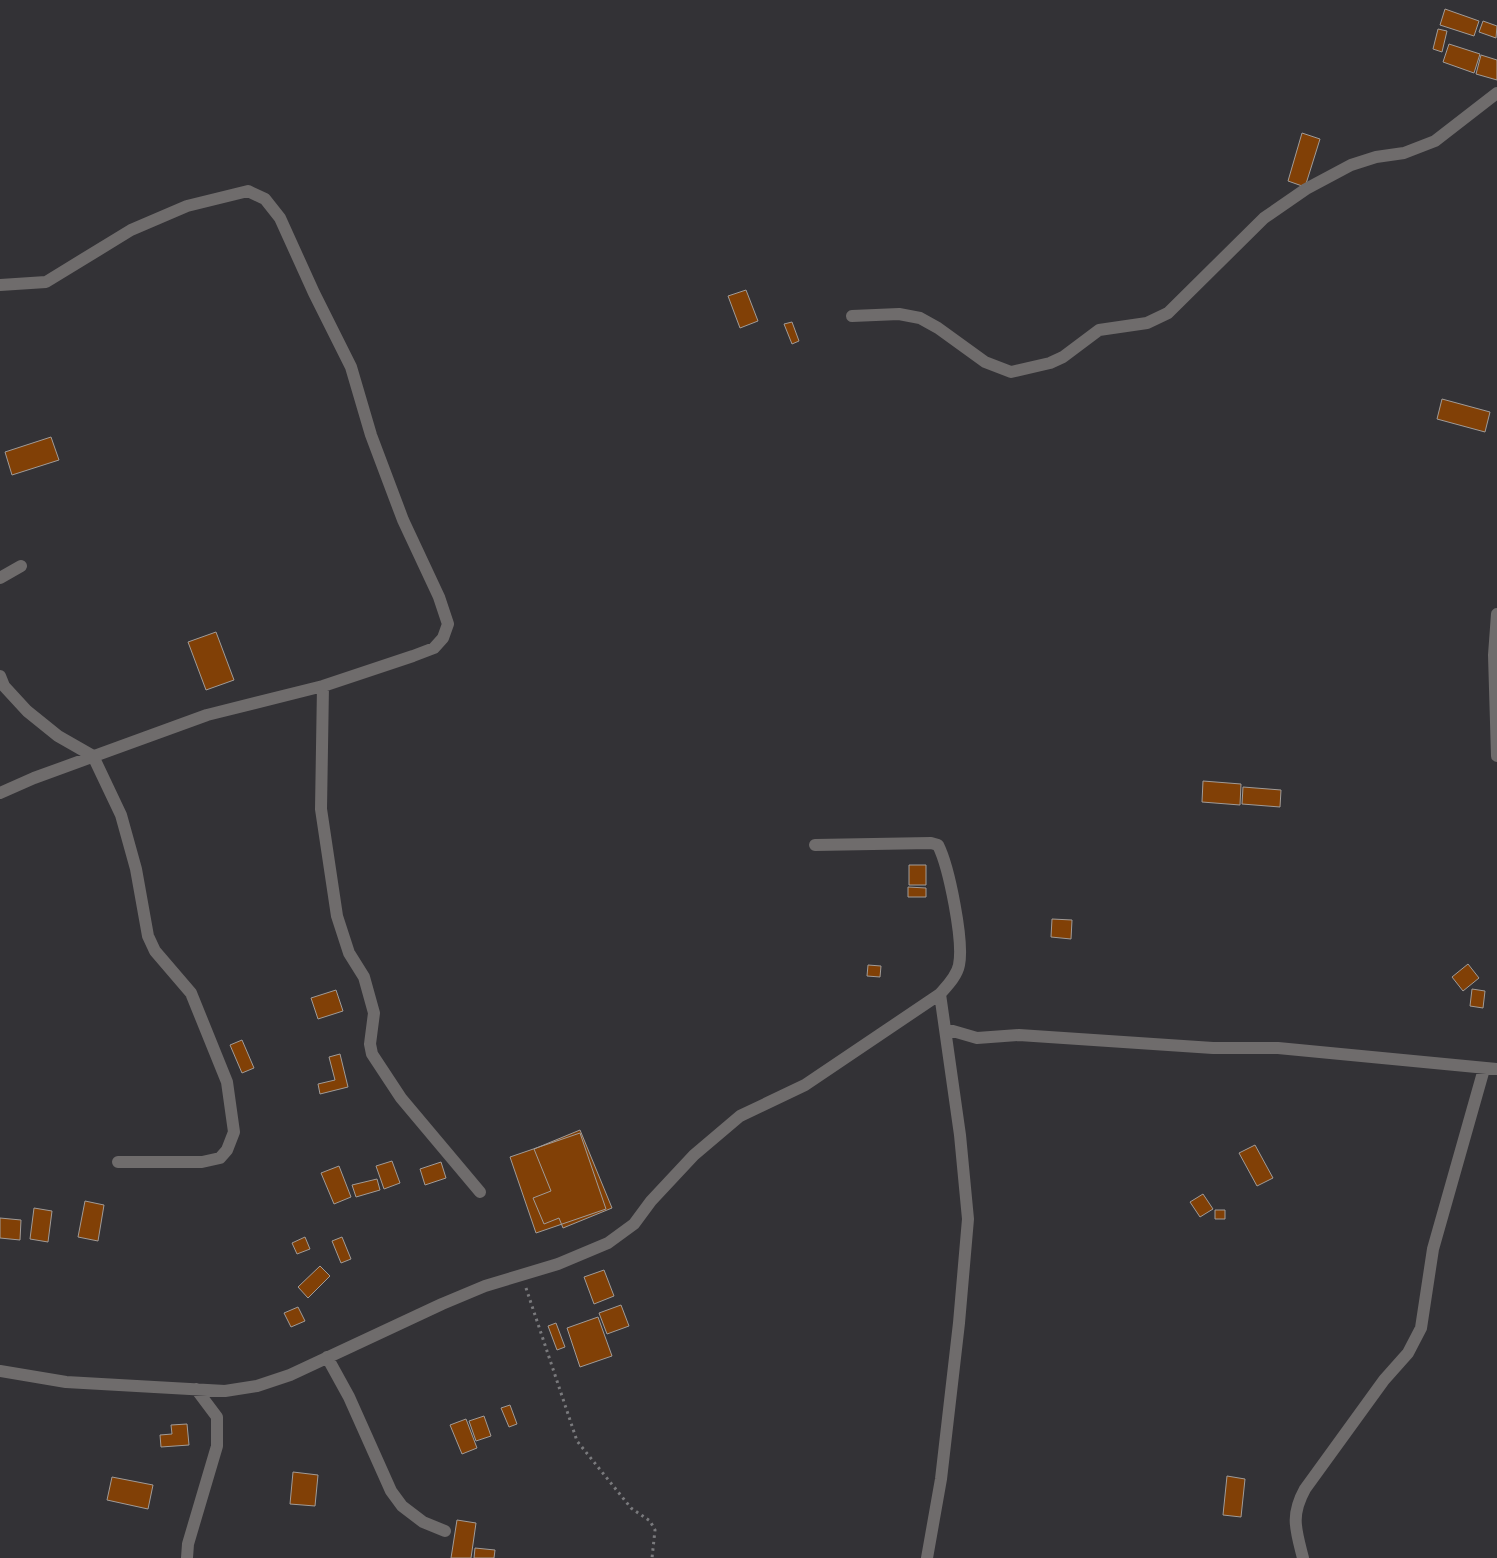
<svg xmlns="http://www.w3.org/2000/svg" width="1497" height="1558" font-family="Cabin,sans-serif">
<rect width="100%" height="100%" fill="#333236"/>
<path fill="#814006" stroke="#a09b98" d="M 1445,9 L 1479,21 L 1474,36 L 1440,25 Z
M 1483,21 L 1497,26 L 1496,38 L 1479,32 Z
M 1438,29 L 1447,31 L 1442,52 L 1433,49 Z
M 1449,44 L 1480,54 L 1474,73 L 1443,62 Z
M 1481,55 L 1497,60 L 1497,80 L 1476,74 Z
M 1302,133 L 1320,139 L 1305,187 L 1288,181 Z
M 746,290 L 758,321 L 740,328 L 728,296 Z
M 792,322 L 799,341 L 792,344 L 784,324 Z
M 1442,399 L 1490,412 L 1485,432 L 1437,419 Z
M 51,437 L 59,460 L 12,475 L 5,452 Z
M 216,632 L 234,680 L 206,690 L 188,642 Z
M 1203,781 L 1241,784 L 1240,805 L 1202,802 Z
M 1243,787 L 1281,790 L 1280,807 L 1242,804 Z
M 909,865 L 926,865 L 926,885 L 909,885 Z
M 908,887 L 926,888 L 926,897 L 908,897 Z
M 1052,919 L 1072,920 L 1071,939 L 1051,937 Z
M 1468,964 L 1479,978 L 1463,991 L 1452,977 Z
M 868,965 L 881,966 L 880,977 L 867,976 Z
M 1472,989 L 1485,991 L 1483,1008 L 1470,1006 Z
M 336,990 L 343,1011 L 318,1019 L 311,998 Z
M 242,1040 L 254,1068 L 242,1073 L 230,1045 Z
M 340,1054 L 348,1087 L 320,1094 L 318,1084 L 335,1080 L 329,1057 Z
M 580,1130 L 612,1208 L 563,1228 L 559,1218 L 544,1224 L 533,1198 L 551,1191 L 534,1149 Z
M 580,1133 L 606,1209 L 536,1233 L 510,1157 Z
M 1255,1145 L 1273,1178 L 1257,1186 L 1239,1153 Z
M 392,1161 L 400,1183 L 384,1189 L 376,1166 Z
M 441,1162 L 446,1178 L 425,1185 L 420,1169 Z
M 339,1166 L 351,1197 L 334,1204 L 321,1173 Z
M 377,1179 L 380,1190 L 356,1197 L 352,1185 Z
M 1203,1194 L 1213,1209 L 1200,1217 L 1190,1202 Z
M 85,1201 L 104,1205 L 98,1241 L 78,1237 Z
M 34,1208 L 52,1211 L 48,1242 L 30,1239 Z
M 1215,1210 L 1225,1210 L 1225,1219 L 1215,1219 Z
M 0,1218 L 21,1220 L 20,1240 L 0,1238 Z
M 305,1237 L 310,1249 L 297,1254 L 292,1243 Z
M 342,1237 L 351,1259 L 341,1263 L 332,1241 Z
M 320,1266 L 330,1276 L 308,1298 L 298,1287 Z
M 604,1270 L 614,1296 L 594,1304 L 584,1277 Z
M 621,1305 L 629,1326 L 607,1334 L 599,1313 Z
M 298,1307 L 305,1321 L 291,1327 L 284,1313 Z
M 598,1317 L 612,1356 L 580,1367 L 567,1328 Z
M 556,1323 L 565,1347 L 557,1350 L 548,1326 Z
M 510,1405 L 517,1424 L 509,1427 L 501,1408 Z
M 484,1416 L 491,1436 L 476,1441 L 469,1421 Z
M 466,1419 L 477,1448 L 462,1454 L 450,1425 Z
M 187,1424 L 189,1445 L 161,1447 L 160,1435 L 172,1434 L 171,1425 Z
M 293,1472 L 318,1475 L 315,1506 L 290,1504 Z
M 1227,1476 L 1245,1479 L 1241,1517 L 1223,1515 Z
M 112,1477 L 153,1485 L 148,1509 L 107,1500 Z
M 457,1520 L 476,1523 L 471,1558 L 451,1558 Z
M 475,1548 L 495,1550 L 494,1558 L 474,1558 Z"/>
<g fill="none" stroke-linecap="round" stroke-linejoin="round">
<path stroke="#7a7a7d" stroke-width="3" stroke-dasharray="2.5 4" stroke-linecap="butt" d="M 526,1288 L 577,1441 L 631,1508 L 650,1521 L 655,1530 L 652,1558"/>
<path stroke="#6f6c6c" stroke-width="12" d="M 0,285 L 46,282 L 131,230 L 187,206 L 248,191 L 265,199 L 280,218 L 314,293 L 351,367 L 371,435 L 403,520 L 439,597 L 448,624 L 443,638 L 434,648 L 413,656 L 323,686 L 207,715 L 34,778 L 0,793
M 852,316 L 899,314 L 920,318 L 938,328 L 985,362 L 1011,372 L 1050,363 L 1063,357 L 1099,330 L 1147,323 L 1168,313 L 1264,218 L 1306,189 L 1351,165 L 1376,157 L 1404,153 L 1435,141 L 1497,93
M 0,578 L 21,566
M 1497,614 L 1494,655 L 1497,756
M 0,676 L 4,686 L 27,711 L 58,736 L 93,756 L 121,815 L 136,869 L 148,936 L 155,951 L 191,993 L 227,1082 L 234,1132 L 227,1150 L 220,1158 L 202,1162 L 118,1162
M 323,686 L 321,809 L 337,916 L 349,953 L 364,977 L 374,1013 L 370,1044 L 372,1054 L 401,1098 L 480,1192
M 946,1029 L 977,1038 L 1019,1035 L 1213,1048 L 1278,1048 L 1497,1069
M 327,1357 L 349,1397 L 391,1491 L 402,1506 L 423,1522 L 445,1531
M 0,1371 L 66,1382 L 225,1391 L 257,1386 L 290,1375 L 442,1304 L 485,1286 L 558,1264 L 608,1243 L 634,1224 L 651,1201 L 694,1155 L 740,1116 L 805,1085 L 940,994 C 947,986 957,976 959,965 C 964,941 949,867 938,845 L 931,843 L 815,845
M 187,1558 L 188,1544 L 217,1446 L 217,1417 L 196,1389
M 927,1558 L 941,1479 L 959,1323 L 968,1219 L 960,1135 L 940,994
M 1303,1558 C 1296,1530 1290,1516 1305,1489 L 1384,1380 L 1408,1353 L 1421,1328 L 1433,1249 L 1484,1069"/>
</g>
</svg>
